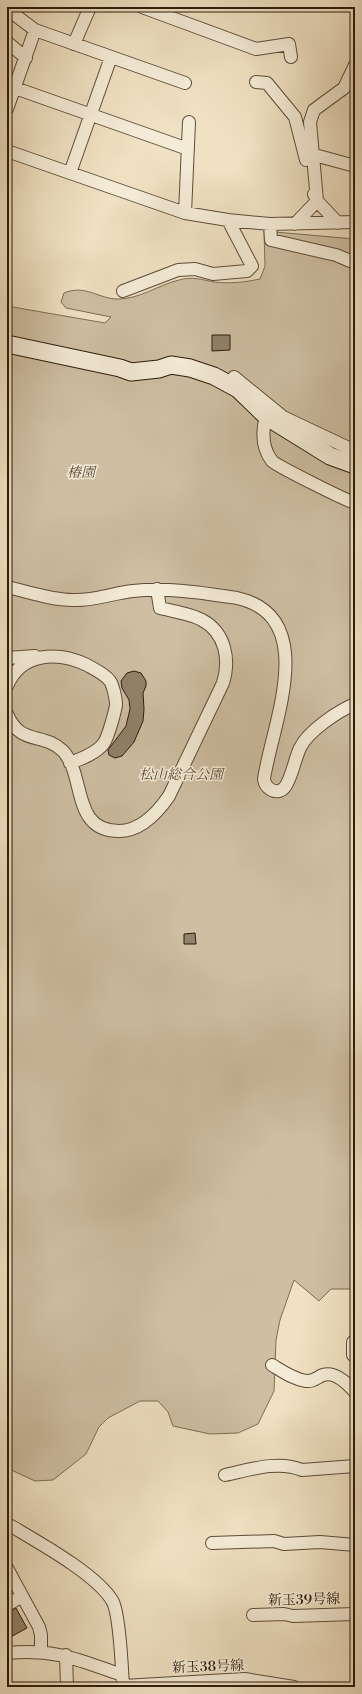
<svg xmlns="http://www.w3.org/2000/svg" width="362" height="1694" font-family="'Libre Bodoni','Noto Serif JP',serif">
<rect width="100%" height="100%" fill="#efe1c2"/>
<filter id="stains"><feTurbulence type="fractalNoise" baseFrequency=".005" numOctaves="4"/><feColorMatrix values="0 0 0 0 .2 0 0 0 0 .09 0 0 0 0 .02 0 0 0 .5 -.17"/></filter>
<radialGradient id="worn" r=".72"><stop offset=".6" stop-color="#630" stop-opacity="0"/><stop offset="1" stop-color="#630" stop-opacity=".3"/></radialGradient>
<path fill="#cebfa3" stroke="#7d6d57" d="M 264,231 L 355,239 L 355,1289 L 331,1289 L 319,1301 L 294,1280 L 280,1320 L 276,1340 L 274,1391 L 258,1424 L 238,1433 L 210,1434 L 173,1426 L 168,1412 L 158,1401 L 140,1401 L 108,1418 L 99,1427 L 86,1454 L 53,1480 L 35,1481 L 7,1468 L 7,306 L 105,323 L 111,317 L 66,308 L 61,302 L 64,293 C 86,284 98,299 118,299 C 140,299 158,285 179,280 C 192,276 202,280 215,282 C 230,284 245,282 260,279 L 265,266 Z"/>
<path fill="#91826a" stroke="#2c1b0b" d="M 212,335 L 230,335 L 230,350 L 212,351 Z
M 134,671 L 141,673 L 146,681 L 146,686 L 143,693 L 144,709 L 143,721 L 134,742 L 122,756 L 115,758 L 109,755 L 108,750 L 126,726 L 130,709 L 129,700 L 122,688 L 121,681 L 127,673 Z
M 195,933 L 196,944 L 184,944 L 184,934 Z
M 16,1608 L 27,1628 L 7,1639 L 7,1613 Z"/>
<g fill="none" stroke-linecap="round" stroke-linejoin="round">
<defs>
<path id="street" d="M 142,7 L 256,49 L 289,44 L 291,57
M 7,9 L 35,30
M 7,42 L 26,58
M 74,44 L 90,7
M 256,82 L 267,83 L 295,117 L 306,160
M 15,88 L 188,149
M 7,109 L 35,30 L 185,83
M 7,151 L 185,213 L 228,220 L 270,224 L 355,222
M 311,154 L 355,166
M 70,173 L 111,57
M 314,194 L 317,201 L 338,223
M 185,213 L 189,122
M 270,224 L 271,240 L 336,255 L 355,263
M 295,224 L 317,201 L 310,122 L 314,110 L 344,88 L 355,65
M 123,291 L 178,270 L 195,269 L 213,274 L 247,271 L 252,266 L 228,220
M 234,377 L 283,417 L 355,451
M 267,417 L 266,416 C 262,431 262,448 272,461 C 277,466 345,500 355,503
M 7,587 C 29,592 51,600 73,600 C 94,601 113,593 133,591 C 167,587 204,593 237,598 C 321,617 272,724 264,779 C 265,788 276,796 284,788 C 291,781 295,758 300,748 C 308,731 338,711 355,704
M 7,658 L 35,656
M 7,686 C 21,652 58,651 87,665 C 94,669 105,674 110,681 C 113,685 116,699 116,705 C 115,712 108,737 104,743 C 97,753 81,759 70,763
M 7,714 C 20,746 44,732 63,751 C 86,776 71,831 119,831 C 141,831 158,812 169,796 L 223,683 C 230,660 226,633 202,620 C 192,614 172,611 160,608 L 157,589
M 353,1355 L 353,1342 L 355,1342
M 272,1365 C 282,1371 293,1379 306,1381 C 314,1382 317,1377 323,1375 C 335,1371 348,1384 355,1392
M 225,1475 C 249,1470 278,1460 302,1470 L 355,1466
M 7,1526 L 11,1526 C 38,1542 98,1575 113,1602 C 120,1617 122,1669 123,1687
M 212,1543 L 274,1541 L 284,1544 L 320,1542 L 355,1545
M 7,1568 L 39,1627 L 41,1635 L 41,1652
M 7,1605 L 22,1596
M 253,1615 L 284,1614 L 293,1616 L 355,1614
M 7,1653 C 54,1648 79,1660 122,1675
M 66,1655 L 67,1687
M 123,1686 L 245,1679 L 294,1687"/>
<path id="secondary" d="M 7,344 L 120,368 L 131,372 L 159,369 L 171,365 L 190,368 L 214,376 L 238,389 L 267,417 L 330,456 L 355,465"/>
</defs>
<use href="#street" stroke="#5d4c39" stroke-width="14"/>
<use href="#secondary" stroke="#2c1b0b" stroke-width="19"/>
<use href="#street" stroke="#f5ecd7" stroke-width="12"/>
<use href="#secondary" stroke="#f5ecd7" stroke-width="17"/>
</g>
<g text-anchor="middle" stroke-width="3" stroke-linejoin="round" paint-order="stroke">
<g font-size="14" font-style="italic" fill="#5d4c39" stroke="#f5ecd7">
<text x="81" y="477">椿園</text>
<text x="181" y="779">松山総合公園</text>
</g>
<g font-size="14" fill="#2c1b0b" stroke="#f5ecd7">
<text transform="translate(304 1599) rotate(-1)" y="5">新玉39号線</text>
<text transform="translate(208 1666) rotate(-2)" y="5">新玉38号線</text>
</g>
</g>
<rect width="362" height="1694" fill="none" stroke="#efe1c2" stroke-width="24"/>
<rect x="8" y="8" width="346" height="1678" fill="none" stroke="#2c1b0b" stroke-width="2"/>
<rect x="12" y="12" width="338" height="1670" fill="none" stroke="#2c1b0b"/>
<rect width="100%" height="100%" filter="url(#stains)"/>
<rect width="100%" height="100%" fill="url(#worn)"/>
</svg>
